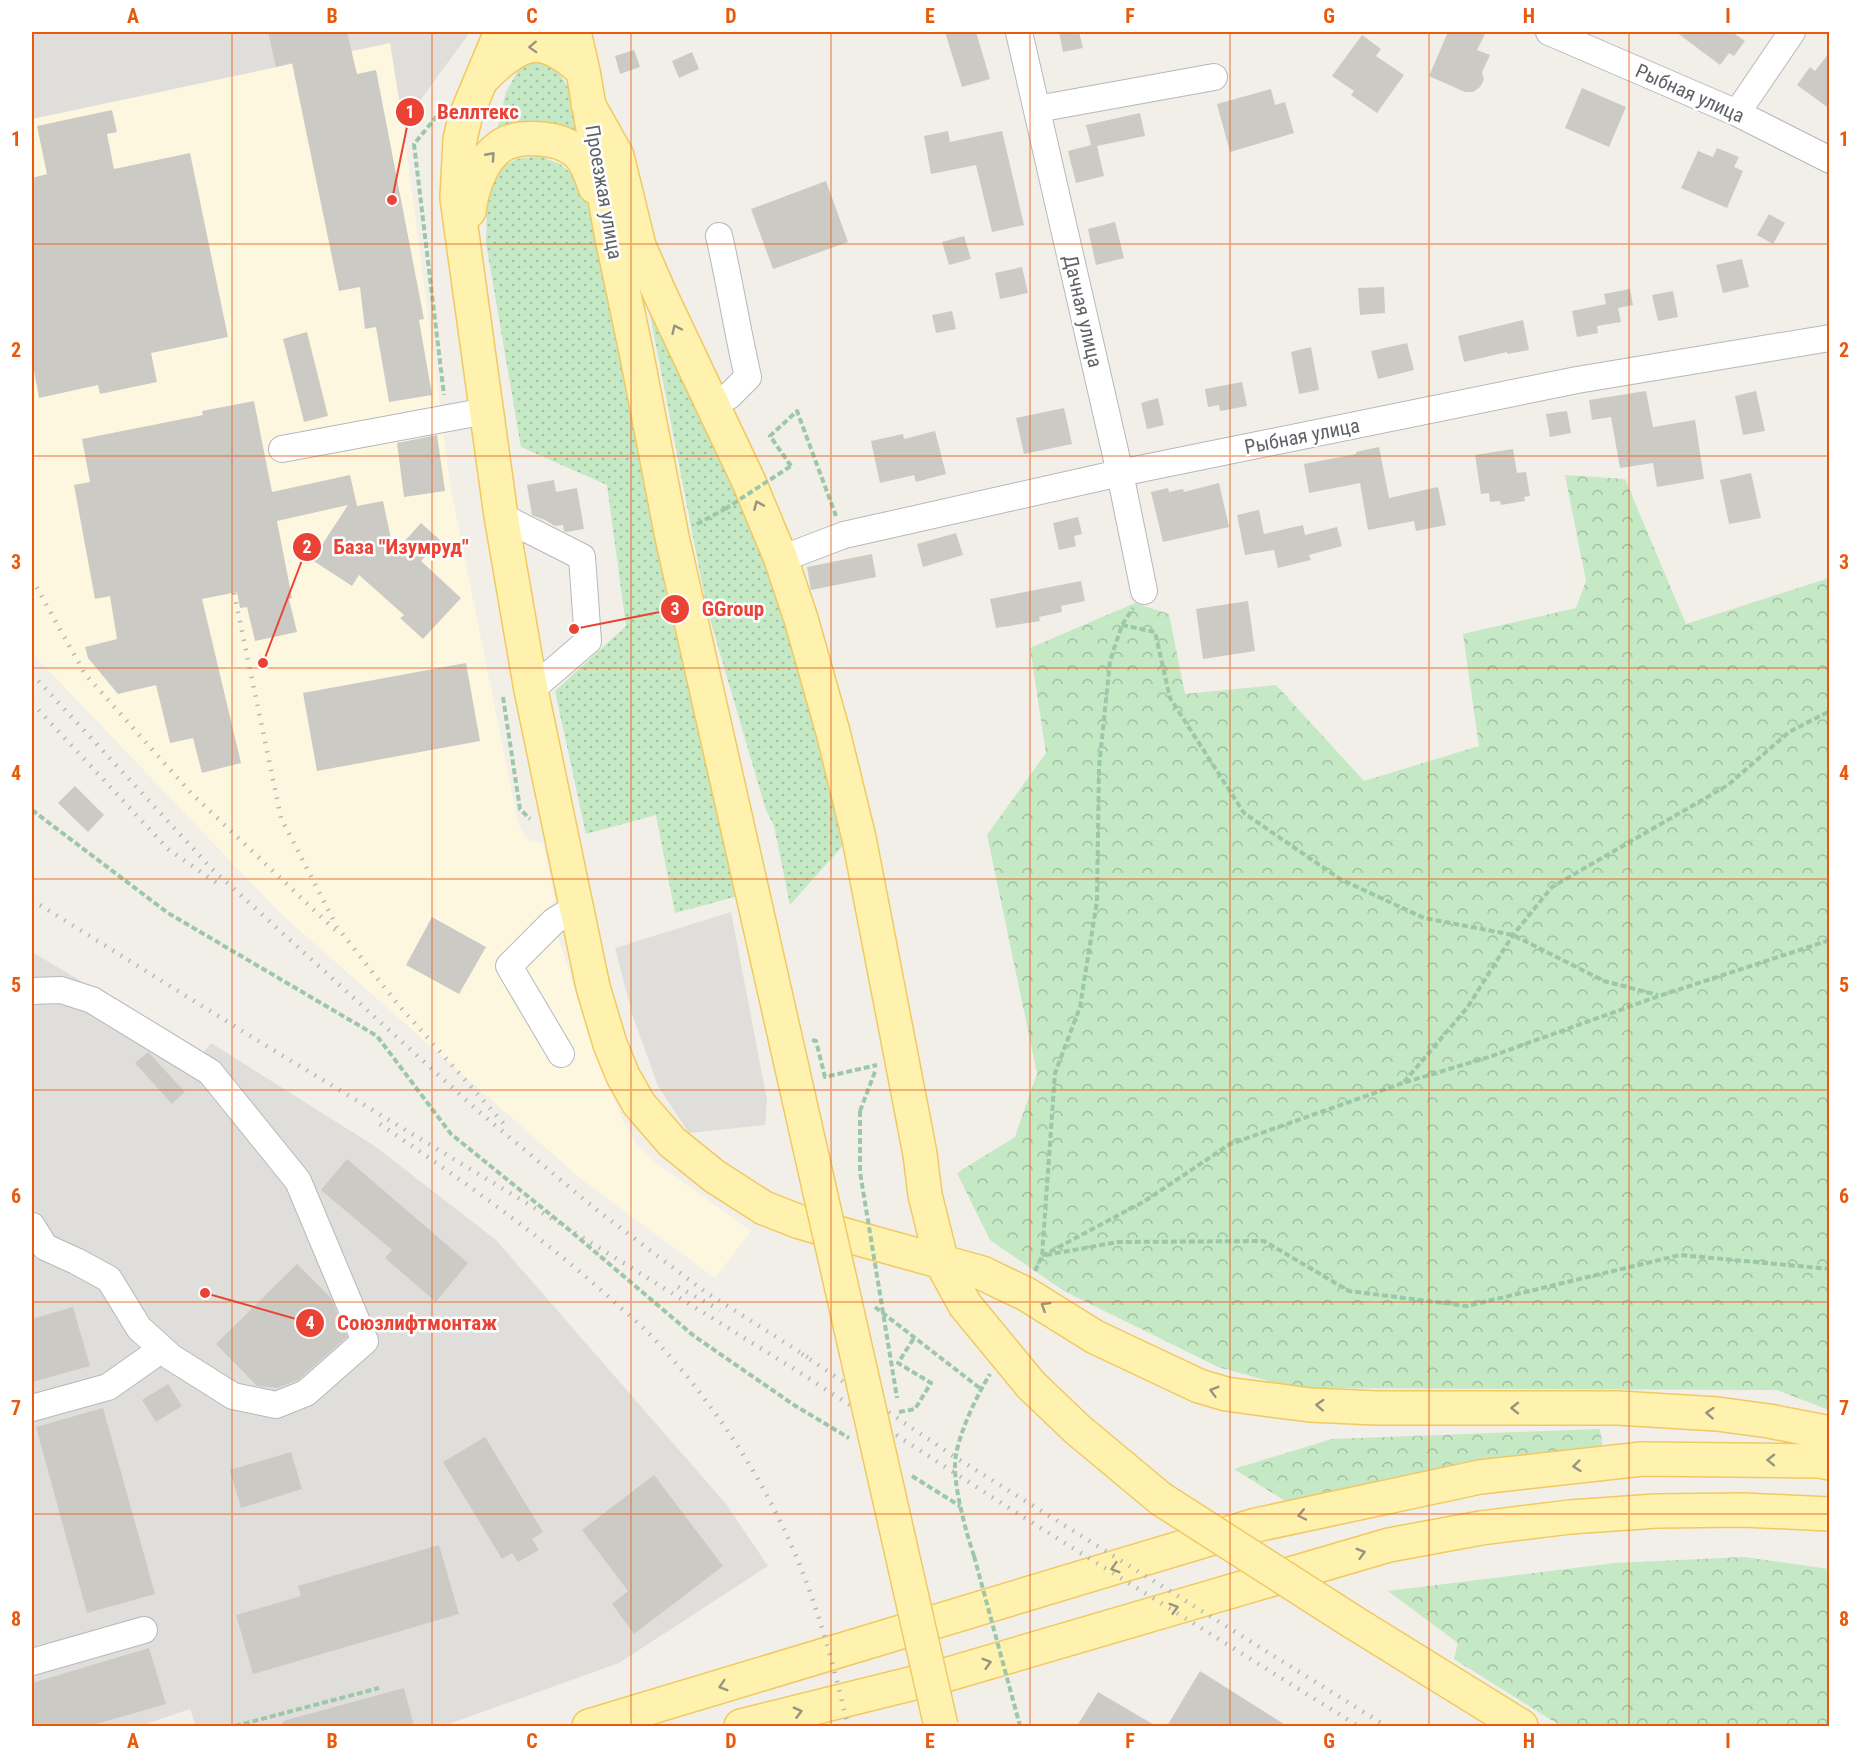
<svg xmlns="http://www.w3.org/2000/svg" width="1861" height="1758" font-family="'Roboto Condensed',sans-serif">
<defs>
<pattern id="grass-dots" width="8" height="8" patternUnits="userSpaceOnUse" patternTransform="scale(1.5)"><rect width="8" height="8" fill="#c5e8c5"/><path d="M2 2h.1M6 6h.1" fill="none" stroke="#a3c0a4" stroke-width="1.8" stroke-linecap="round"/></pattern>
<pattern id="forest-crowns" width="20" height="18" patternUnits="userSpaceOnUse" patternTransform="scale(1.5)"><rect width="20" height="18" fill="#c5e8c5"/><path d="M2 6a3 3 0 1 1 6 0M12 15a3 3 0 1 1 6 0" fill="none" stroke="#a3c0a4"/></pattern>
</defs>
<rect width="100%" height="100%" fill="#f1efe8"/>
<path fill="#fef7e0" d="M 390,43 L 403,124 L 451,490 L 517,818 L 521,830 L 528,840 L 543,843 L 555,900 L 549,907 L 591,1041 L 623,1121 L 636,1143 L 655,1162 L 751,1231 L 715,1278 L 581,1179 L 280,913 L 32,653 L 32,119 Z"/>
<path fill="#e0deda" d="M 32,32 L 470,32 L 403,124 L 390,43 L 32,119 Z
M 731,912 L 767,1100 L 765,1125 L 689,1133 L 658,1086 L 633,1017 L 615,948 Z
M 32,952 L 203,1053 L 211,1043 L 376,1147 L 496,1240 L 726,1504 L 768,1566 L 619,1663 L 443,1726 L 196,1726 L 190,1709 L 140,1726 L 32,1726 Z"/>
<path fill="url(#grass-dots)" d="M 538,60 L 556,67 L 571,93 L 576,137 L 542,125 L 497,129 L 506,92 L 519,69 Z
M 539,156 L 560,164 L 581,182 L 592,218 L 742,895 L 675,913 L 656,815 L 586,834 L 555,691 L 626,626 L 607,485 L 521,447 L 486,243 L 487,198 L 497,170 L 517,159 Z
M 649,309 L 747,508 L 812,704 L 846,842 L 790,905 L 774,826 L 766,810 L 707,609 Z"/>
<path fill="url(#forest-crowns)" d="M 1565,475 L 1625,479 L 1686,624 L 1829,578 L 1829,1410 L 1777,1390 L 1294,1388 L 1218,1367 L 1064,1291 L 990,1240 L 957,1173 L 1015,1137 L 1037,1073 L 987,835 L 1046,753 L 1030,648 L 1135,603 L 1169,614 L 1185,694 L 1276,685 L 1364,781 L 1479,746 L 1463,634 L 1576,608 L 1586,581 Z
M 1600,1429 L 1604,1457 L 1295,1507 L 1234,1469 L 1332,1439 Z
M 1744,1557 L 1829,1569 L 1829,1726 L 1561,1726 L 1454,1659 L 1458,1643 L 1388,1591 L 1615,1563 Z"/>
<path fill="#cccac5" d="M 268,32 L 347,32 L 357,74 L 376,70 L 424,319 L 419,320 L 432,395 L 389,402 L 376,327 L 365,329 L 360,287 L 339,291 L 292,63 L 276,67 Z
M 945,32 L 976,32 L 990,79 L 962,87 Z
M 1059,32 L 1079,32 L 1083,48 L 1063,52 Z
M 1448,32 L 1486,32 L 1477,50 L 1490,55 L 1482,72 L 1484,80 L 1480,87 L 1473,92 L 1465,92 L 1429,76 Z
M 1676,32 L 1732,32 L 1745,41 L 1734,56 L 1729,53 L 1720,65 Z
M 1362,35 L 1381,49 L 1376,56 L 1404,75 L 1377,113 L 1351,95 L 1354,91 L 1332,76 Z
M 634,50 L 640,67 L 620,74 L 615,56 Z
M 692,52 L 699,69 L 679,78 L 672,61 Z
M 1830,52 L 1830,109 L 1797,85 L 1810,67 L 1815,71 Z
M 1582,88 L 1626,107 L 1609,147 L 1565,128 Z
M 1271,89 L 1275,105 L 1285,102 L 1294,133 L 1230,152 L 1217,104 Z
M 112,110 L 117,132 L 107,134 L 114,169 L 190,153 L 228,337 L 151,353 L 157,382 L 100,394 L 98,385 L 39,398 L 32,360 L 32,178 L 47,174 L 37,126 Z
M 1140,113 L 1145,136 L 1097,146 L 1104,176 L 1076,183 L 1068,151 L 1091,145 L 1086,125 Z
M 948,131 L 950,142 L 1002,131 L 1024,225 L 992,232 L 976,165 L 931,174 L 924,136 Z
M 1717,148 L 1739,157 L 1734,167 L 1743,171 L 1727,208 L 1681,188 L 1698,151 L 1713,157 Z
M 826,181 L 848,242 L 773,269 L 751,209 Z
M 1769,214 L 1785,223 L 1773,244 L 1757,235 Z
M 1115,222 L 1124,258 L 1096,265 L 1088,229 Z
M 964,236 L 971,259 L 949,265 L 942,242 Z
M 1742,259 L 1749,287 L 1723,293 L 1716,265 Z
M 1022,267 L 1028,293 L 1000,299 L 995,273 Z
M 1384,287 L 1385,313 L 1360,315 L 1358,288 Z
M 1630,289 L 1633,305 L 1618,308 L 1621,322 L 1597,326 L 1598,333 L 1577,337 L 1572,311 L 1606,304 L 1604,294 Z
M 1673,291 L 1678,317 L 1658,321 L 1652,295 Z
M 952,311 L 956,329 L 936,333 L 932,315 Z
M 1523,320 L 1529,350 L 1507,354 L 1507,352 L 1464,362 L 1458,336 Z
M 307,332 L 328,416 L 304,422 L 283,339 Z
M 1407,343 L 1414,370 L 1378,379 L 1371,351 Z
M 1311,347 L 1319,390 L 1299,394 L 1291,352 Z
M 1242,382 L 1247,406 L 1220,411 L 1219,405 L 1208,407 L 1205,389 Z
M 1646,391 L 1653,427 L 1695,420 L 1704,479 L 1657,487 L 1653,463 L 1620,468 L 1611,417 L 1592,420 L 1589,400 Z
M 1756,391 L 1765,431 L 1743,435 L 1735,396 Z
M 1158,398 L 1164,425 L 1147,429 L 1141,403 Z
M 254,401 L 272,492 L 350,475 L 357,506 L 383,501 L 394,553 L 421,523 L 440,540 L 421,561 L 461,598 L 423,639 L 400,618 L 404,615 L 359,575 L 352,586 L 312,560 L 348,505 L 277,521 L 292,598 L 289,599 L 297,632 L 255,641 L 247,607 L 240,608 L 237,592 L 202,599 L 241,763 L 202,773 L 193,738 L 170,743 L 156,685 L 118,694 L 88,658 L 85,647 L 117,639 L 110,596 L 95,599 L 74,485 L 90,482 L 82,439 L 203,415 L 202,411 Z
M 1064,408 L 1072,444 L 1024,454 L 1016,418 Z
M 1567,411 L 1571,433 L 1550,437 L 1546,414 Z
M 935,431 L 946,474 L 916,482 L 914,475 L 880,483 L 871,441 L 903,434 L 904,439 Z
M 437,435 L 445,491 L 404,497 L 397,443 Z
M 1379,447 L 1389,498 L 1438,487 L 1446,525 L 1416,531 L 1414,521 L 1368,530 L 1360,483 L 1309,493 L 1304,464 L 1356,454 L 1356,452 Z
M 1513,449 L 1517,473 L 1526,472 L 1530,496 L 1524,497 L 1525,501 L 1501,505 L 1500,501 L 1490,502 L 1489,493 L 1481,494 L 1475,455 Z
M 1751,473 L 1761,518 L 1729,524 L 1720,480 Z
M 554,480 L 556,492 L 577,488 L 584,529 L 566,532 L 564,531 L 563,525 L 555,526 L 545,520 L 532,515 L 527,485 Z
M 1219,483 L 1229,527 L 1163,542 L 1151,492 L 1168,488 L 1169,492 L 1183,489 L 1184,492 Z
M 1259,510 L 1264,534 L 1303,525 L 1305,535 L 1337,527 L 1342,546 L 1309,555 L 1311,560 L 1278,568 L 1274,550 L 1245,555 L 1237,515 Z
M 1078,517 L 1082,534 L 1074,536 L 1076,546 L 1059,550 L 1053,523 Z
M 956,533 L 963,555 L 923,567 L 917,544 Z
M 872,554 L 876,577 L 811,590 L 807,567 Z
M 1081,581 L 1085,601 L 1061,606 L 1062,612 L 1039,617 L 1040,621 L 996,628 L 990,599 Z
M 1248,601 L 1255,651 L 1203,659 L 1196,609 Z
M 466,663 L 480,741 L 317,771 L 303,693 Z
M 75,786 L 104,815 L 88,832 L 58,803 Z
M 432,917 L 486,947 L 459,994 L 406,965 Z
M 148,1052 L 185,1092 L 172,1104 L 135,1063 Z
M 347,1159 L 468,1263 L 436,1302 L 385,1258 L 392,1250 L 321,1190 Z
M 297,1264 L 331,1298 L 347,1337 L 298,1380 L 277,1388 L 257,1386 L 216,1344 Z
M 73,1307 L 90,1366 L 32,1382 L 32,1319 Z
M 168,1384 L 182,1406 L 156,1422 L 142,1400 Z
M 103,1408 L 155,1594 L 87,1613 L 36,1427 Z
M 485,1437 L 543,1532 L 532,1539 L 539,1550 L 518,1562 L 512,1553 L 502,1559 L 443,1462 Z
M 291,1452 L 302,1489 L 241,1508 L 230,1470 Z
M 654,1475 L 723,1566 L 634,1634 L 612,1604 L 628,1591 L 582,1530 Z
M 439,1545 L 459,1614 L 253,1674 L 236,1615 L 301,1596 L 298,1586 Z
M 149,1648 L 166,1704 L 89,1726 L 32,1726 L 32,1683 Z
M 1200,1671 L 1287,1726 L 1167,1726 Z
M 404,1688 L 414,1726 L 283,1726 L 283,1721 Z
M 1098,1692 L 1156,1726 L 1077,1726 Z"/>
<g fill="none" stroke-linecap="round" stroke-linejoin="round">
<defs>
<path id="minor" d="M 1019,32 L 1120,473 L 1144,591
M 1549,32 L 1737,113 L 1830,160
M 1037,109 L 1214,77
M 1737,113 L 1792,32
M 710,403 L 729,396 L 748,377 C 737,330 730,283 719,236
M 282,449 L 486,411
M 501,516 L 582,557 L 588,641 L 531,690
M 781,559 L 844,535 L 1120,473 L 1577,380 L 1830,338
M 32,991 L 61,990 L 92,1000 L 210,1072 L 298,1181 L 365,1341 L 306,1393 L 276,1405 L 233,1396 L 171,1357 L 139,1328 L 109,1279 L 76,1261 L 45,1247 L 32,1226
M 561,1054 L 509,966 L 554,921 L 577,907
M 32,1408 L 108,1387 L 162,1349
M 32,1662 L 144,1630"/>
<path id="major" d="M 501,32 L 465,118 L 460,139 L 457,198 L 501,516 L 531,690 L 593,987 L 610,1044 L 623,1076 L 639,1104 L 672,1142 L 714,1176 L 764,1208 L 800,1222 L 852,1237 L 982,1273 L 1026,1294 L 1095,1337 L 1199,1386 L 1226,1394 L 1310,1405 L 1377,1408 L 1618,1408 L 1717,1414 L 1769,1421 L 1830,1433
M 574,32 L 583,71 L 611,233 L 636,351 L 672,537 L 820,1192
M 484,77 C 522,39 542,33 583,71
M 588,104 L 617,156 L 639,246 L 660,294 L 749,482 L 781,559 L 801,619 L 833,732 L 859,838 L 920,1154 L 925,1195 L 942,1263 L 965,1305 L 1031,1385 L 1077,1429 L 1161,1499
M 469,211 C 472,189 481,159 501,146 C 518,134 559,137 575,151 C 586,159 591,175 595,187
M 1353,1622 L 1521,1726
M 589,1726 L 1256,1525 L 1480,1477 L 1642,1459 L 1819,1461 L 1830,1463
M 741,1726 L 942,1676 L 1389,1545 L 1481,1528 L 1570,1517 L 1656,1511 L 1744,1510 L 1830,1514"/>
</defs>
<use href="#minor" stroke="#b5b8bc" stroke-width="28"/>
<use href="#major" stroke="#f2c960" stroke-width="36"/>
<path stroke="#9cc7a9" stroke-width="4" stroke-dasharray="6 3" stroke-linecap="butt" d="M 437,116 L 414,144 L 444,395
M 791,466 L 770,436 L 797,411 L 836,516
M 697,524 L 725,509
M 1122,625 L 1155,632 L 1170,698 L 1244,813 L 1340,879 L 1424,918 L 1513,935 L 1604,981 L 1658,995
M 503,697 L 520,809 L 530,819
M 32,810 L 168,913 L 377,1036 L 451,1134 L 567,1228 L 694,1336 L 794,1405 L 849,1438
M 812,1040 L 816,1041 L 825,1077 L 877,1065
M 1404,1082 L 1467,1008 L 1513,935 L 1552,887 L 1728,785 L 1789,732 L 1830,711
M 860,1111 L 876,1069
M 1046,1255 L 1118,1242 L 1264,1241 L 1349,1291 L 1467,1306 L 1680,1255 L 1830,1269
M 1042,1256 L 1145,1201 L 1230,1144 L 1403,1083 L 1489,1057 L 1659,996 L 1830,940
M 1035,1271 L 1042,1256 L 1055,1073 L 1080,1007 L 1097,901 L 1099,767 L 1110,661 L 1122,625 L 1133,608
M 875,1307 L 981,1389
M 899,1412 L 915,1409 L 931,1383 L 898,1363 L 914,1338
M 912,1476 L 960,1506
M 974,1556 C 966,1532 951,1479 956,1455 C 960,1431 977,1395 990,1374
M 235,1726 L 379,1688"/>
<use href="#minor" stroke="#fff" stroke-width="26"/>
<use href="#major" stroke="#fff2af" stroke-width="33"/>
<path stroke="#b6b7b8" stroke-width="4.5" stroke-dasharray="1.5 8" stroke-linecap="butt" d="M 32,579 L 85,674 L 191,793 L 335,930
M 234,593 L 281,818 L 337,927 L 396,1002 L 505,1125
M 32,674 L 211,868 L 478,1111 L 598,1211 L 704,1291 L 809,1358
M 32,703 L 168,849 L 221,886
M 32,900 L 260,1042 L 538,1210 L 799,1372 L 1012,1510 L 1358,1726
M 380,1124 C 460,1179 539,1234 611,1299 C 626,1313 643,1326 657,1342 C 713,1403 760,1473 793,1549 C 818,1606 834,1667 848,1726
M 678,1287 L 720,1310
M 802,1354 L 955,1457 L 1386,1726"/>
<defs>
<path id="major-bridge" d="M 820,1192 L 941,1726
M 1161,1499 L 1353,1622"/>
</defs>
<use href="#major-bridge" stroke="#f2c960" stroke-width="36" stroke-linecap="butt"/>
<path stroke="#9cc7a9" stroke-width="4" stroke-dasharray="6 3" stroke-linecap="butt" d="M 725,509 L 791,466
M 860,1111 L 860,1172 L 897,1398
M 974,1556 L 1020,1726"/>
<use href="#major-bridge" stroke="#fff2af" stroke-width="33"/>
</g>
<defs><path id="oneway-chevron" d="M-2-3.5L2.5 0L-2 3.5" fill="none" stroke-width="1.6" stroke-linecap="round" stroke-linejoin="round" transform="scale(1.5)"/></defs>
<g stroke="#979581">
<use href="#oneway-chevron" transform="translate(533 47) rotate(178)"/>
<use href="#oneway-chevron" transform="translate(491 156) rotate(-48)"/>
<use href="#oneway-chevron" transform="translate(676 329) rotate(-115)"/>
<use href="#oneway-chevron" transform="translate(758 505) rotate(-113)"/>
<use href="#oneway-chevron" transform="translate(1045 1306) rotate(-148)"/>
<use href="#oneway-chevron" transform="translate(1214 1391) rotate(-164)"/>
<use href="#oneway-chevron" transform="translate(1320 1405) rotate(-177)"/>
<use href="#oneway-chevron" transform="translate(1515 1408) rotate(-180)"/>
<use href="#oneway-chevron" transform="translate(1710 1413) rotate(-176)"/>
<use href="#oneway-chevron" transform="translate(1771 1460) rotate(-179)"/>
<use href="#oneway-chevron" transform="translate(1577 1466) rotate(174)"/>
<use href="#oneway-chevron" transform="translate(1302 1515) rotate(168)"/>
<use href="#oneway-chevron" transform="translate(1361 1553) rotate(-16)"/>
<use href="#oneway-chevron" transform="translate(1115 1568) rotate(163)"/>
<use href="#oneway-chevron" transform="translate(1174 1608) rotate(-16)"/>
<use href="#oneway-chevron" transform="translate(987 1663) rotate(-16)"/>
<use href="#oneway-chevron" transform="translate(723 1686) rotate(163)"/>
<use href="#oneway-chevron" transform="translate(798 1712) rotate(-14)"/>
</g>
<path fill="none" stroke="#e8590c" stroke-width="1.5" stroke-opacity="0.55" d="M 232,32 L 232,1726M 432,32 L 432,1726M 631,32 L 631,1726M 831,32 L 831,1726M 1030,32 L 1030,1726M 1230,32 L 1230,1726M 1429,32 L 1429,1726M 1629,32 L 1629,1726M 32,244 L 1830,244M 32,456 L 1830,456M 32,668 L 1830,668M 32,879 L 1830,879M 32,1090 L 1830,1090M 32,1302 L 1830,1302M 32,1514 L 1830,1514"/>
<g text-anchor="middle" stroke-width="5" stroke-linejoin="round" paint-order="stroke">
<g font-size="20" fill="#5f6368" stroke="#fff">
<text transform="translate(1690 93) rotate(24)" y="7">Рыбная улица</text>
<text transform="translate(604 192) rotate(80)" y="7">Проезжая улица</text>
<text transform="translate(1083 311) rotate(77)" y="7">Дачная улица</text>
<text transform="translate(1302 436) rotate(-11)" y="7">Рыбная улица</text>
</g>
</g>
<path fill="none" stroke="#ea4335" stroke-width="2" d="M392 200L410 112M263 663L307 547M574 629L675 609M205 1293L310 1323"/>
<g fill="#ea4335" stroke="#fff" stroke-width="2">
<circle cx="392" cy="200" r="6"/>
<circle cx="263" cy="663" r="6"/>
<circle cx="574" cy="629" r="6"/>
<circle cx="205" cy="1293" r="6"/>
<circle cx="410" cy="112" r="15"/>
<circle cx="307" cy="547" r="15"/>
<circle cx="675" cy="609" r="15"/>
<circle cx="310" cy="1323" r="15"/>
</g>
<g font-size="18" text-anchor="middle" font-weight="bold" fill="#fff">
<text x="410" y="118">1</text>
<text x="307" y="553">2</text>
<text x="675" y="615">3</text>
<text x="310" y="1329">4</text>
</g>
<g font-size="21" text-anchor="middle" font-weight="bold" fill="#ea4335" stroke="#fff" stroke-width="5" stroke-linejoin="round" paint-order="stroke">
<text x="478" y="119">Веллтекс</text>
<text x="401" y="554">База "Изумруд"</text>
<text x="733" y="616">GGroup</text>
<text x="417" y="1330">Союзлифтмонтаж</text>
</g>
<rect width="1861" height="1758" fill="none" stroke="#ffffff" stroke-width="66"/>
<rect x="33" y="33" width="1795" height="1692" fill="none" stroke="#e8590c" stroke-width="2"/>
<g font-size="20" text-anchor="middle" font-weight="bold" fill="#e8590c">
<text x="133" y="23">A</text>
<text x="332" y="23">B</text>
<text x="532" y="23">C</text>
<text x="731" y="23">D</text>
<text x="930" y="23">E</text>
<text x="1130" y="23">F</text>
<text x="1329" y="23">G</text>
<text x="1529" y="23">H</text>
<text x="1728" y="23">I</text>
<text x="16" y="146">1</text>
<text x="1844" y="146">1</text>
<text x="16" y="357">2</text>
<text x="1844" y="357">2</text>
<text x="16" y="569">3</text>
<text x="1844" y="569">3</text>
<text x="16" y="780">4</text>
<text x="1844" y="780">4</text>
<text x="16" y="992">5</text>
<text x="1844" y="992">5</text>
<text x="16" y="1203">6</text>
<text x="1844" y="1203">6</text>
<text x="16" y="1415">7</text>
<text x="1844" y="1415">7</text>
<text x="16" y="1626">8</text>
<text x="1844" y="1626">8</text>
<text x="133" y="1748">A</text>
<text x="332" y="1748">B</text>
<text x="532" y="1748">C</text>
<text x="731" y="1748">D</text>
<text x="930" y="1748">E</text>
<text x="1130" y="1748">F</text>
<text x="1329" y="1748">G</text>
<text x="1529" y="1748">H</text>
<text x="1728" y="1748">I</text>
</g>
</svg>
